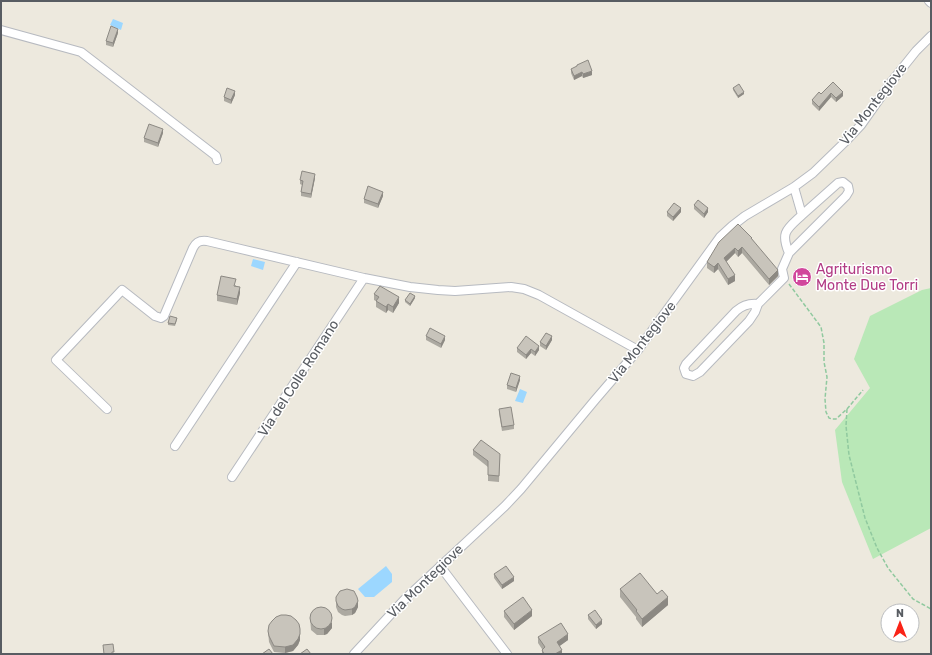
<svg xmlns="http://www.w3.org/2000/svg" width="932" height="655" font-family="Rubik,sans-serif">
<rect width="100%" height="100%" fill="#ede9de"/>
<path fill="#b9e8b7" d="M 931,288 L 931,528 L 873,559 L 842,482 L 835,430 L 870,388 L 854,359 L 870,316 L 922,290 Z"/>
<path fill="#9cd7ff" d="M 113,19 L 123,23 L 121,30 L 110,25 Z
M 253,259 L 265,262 L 263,270 L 251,266 Z
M 520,389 L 527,392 L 523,403 L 515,401 Z
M 386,566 L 392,574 L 392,582 L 374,597 L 365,597 L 358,589 Z"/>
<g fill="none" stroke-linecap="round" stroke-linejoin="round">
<defs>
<path id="minor" d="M 929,1 L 931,3
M 1,30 L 81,52 L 216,156 L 217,160
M 794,187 L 802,215 C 787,229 780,232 789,253 L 846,196 L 849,191 L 848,186 L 843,182 L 838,183 L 802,215
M 758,304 C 749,303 743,305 736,311 L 686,364 L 684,368 L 686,374 L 693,376 L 700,372 L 749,321 L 755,312 L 758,304 L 784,278 L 782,269 L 789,253
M 107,409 L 56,360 L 122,290 L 155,316 L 161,318 L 164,316 L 193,248 C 196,242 200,240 207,241 L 364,278 L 410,287 L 438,290 L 455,291 L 511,287 L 524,289 L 539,295 L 638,350
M 175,446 L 297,262
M 232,477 L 364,278
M 440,566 L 507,654
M 354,654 L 404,600 L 505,506 L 521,489 L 595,400 L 638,350 L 720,237 L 732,226 L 745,216 L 794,187 L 813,173 L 845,142 L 861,125 L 892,81 L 916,51 L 931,36"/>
</defs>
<use href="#minor" stroke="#b7bac0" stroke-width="10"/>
<path stroke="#90c99f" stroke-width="1.5" stroke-dasharray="4 2" stroke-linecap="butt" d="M 789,284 L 821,327 L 824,343 L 824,362 L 827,377 L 825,399 L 826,412 L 829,418 L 832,419 L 836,419 L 847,409 L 846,426 L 849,455 L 865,518 L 877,548 L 888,568 L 913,599 L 931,609
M 847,409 L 863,390"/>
<use href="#minor" stroke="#fff" stroke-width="8"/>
</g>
<path fill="#aca9a1" d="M 118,33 L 113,47 L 106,45 L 106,41 Z
M 577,65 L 592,75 L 583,78 L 582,76 L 574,80 L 571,73 L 571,69 L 577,67 Z
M 833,82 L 843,96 L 836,102 L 831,97 L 819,111 L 812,104 L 812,100 L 821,94 Z
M 733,88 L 744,94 L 738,98 L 733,90 Z
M 235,95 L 231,104 L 224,101 L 224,97 Z
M 163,133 L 158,147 L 144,142 L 144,138 Z
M 315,178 L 311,198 L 301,196 L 301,192 L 302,185 L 300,184 L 300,180 Z
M 383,196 L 378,208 L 364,203 L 364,199 Z
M 694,205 L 708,212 L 704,218 L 694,209 Z
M 667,212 L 681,212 L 673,221 L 667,216 Z
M 752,239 L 778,276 L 769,285 L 742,253 L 738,257 L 735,253 L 726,262 L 735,281 L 728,285 L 718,269 L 714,273 L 707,268 L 707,262 Z
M 236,285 L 236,286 L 240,293 L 237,305 L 217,301 L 217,295 Z
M 374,294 L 399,303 L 393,313 L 388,310 L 386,313 L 376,307 L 376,301 L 374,300 Z
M 415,298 L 410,306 L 405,302 L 405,300 Z
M 177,320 L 175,326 L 168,325 L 168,323 Z
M 426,336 L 445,340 L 441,348 L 426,340 Z
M 552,340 L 546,350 L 540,346 L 540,342 Z
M 517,348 L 539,350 L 535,356 L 531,353 L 526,359 L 517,352 Z
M 520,380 L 516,392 L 507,389 L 507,385 Z
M 499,409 L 514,425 L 514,429 L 502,431 L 499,413 Z
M 473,450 L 500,454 L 499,482 L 488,481 L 488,467 L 473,455 Z
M 494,574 L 514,581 L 502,589 L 494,578 Z
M 620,589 L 657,594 L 668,605 L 642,627 L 636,619 L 636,617 L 620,597 Z
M 336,597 L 358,607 L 355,613 L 352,615 L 345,616 L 342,615 L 338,612 L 336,607 Z
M 504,611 L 532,616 L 514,630 L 504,617 Z
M 588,615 L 602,624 L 596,629 L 588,619 Z
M 310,617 L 332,628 L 327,634 L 324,635 L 317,635 L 311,630 Z
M 268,631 L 300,640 L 298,645 L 293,651 L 285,653 L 274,652 L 269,642 Z
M 538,637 L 568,640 L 559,646 L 562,654 L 542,654 L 542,649 L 538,643 Z"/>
<path fill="#8c8983" d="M 118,29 L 118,33 L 113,47 L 113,43 Z
M 592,71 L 592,75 L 583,78 L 583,74 Z
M 582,72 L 582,76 L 574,80 L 574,76 Z
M 235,91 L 235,95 L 231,104 L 231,100 Z
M 744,92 L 744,94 L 738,98 L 738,96 Z
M 843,92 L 843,96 L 836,102 L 836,98 Z
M 831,93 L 831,97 L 819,111 L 819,107 Z
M 163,129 L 163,133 L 158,147 L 158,143 Z
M 315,174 L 315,178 L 311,198 L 311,194 Z
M 383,192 L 383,196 L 378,208 L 378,204 Z
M 681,208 L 681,212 L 673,221 L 673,217 Z
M 708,208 L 708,212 L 704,218 L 704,214 Z
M 742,247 L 742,253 L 738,257 L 738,251 Z
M 735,248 L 735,253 L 724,264 L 724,258 Z
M 718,263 L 718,269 L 714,273 L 714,267 Z
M 778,270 L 778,276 L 769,285 L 769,279 Z
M 735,275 L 735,281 L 728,285 L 728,279 Z
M 240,287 L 240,293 L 237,305 L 237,299 Z
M 415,296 L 415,298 L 410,306 L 410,304 Z
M 399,297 L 399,303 L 393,313 L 393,307 Z
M 388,304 L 388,310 L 386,313 L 386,307 Z
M 445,336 L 445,340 L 441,348 L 441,344 Z
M 552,336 L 552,340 L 546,350 L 546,346 Z
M 539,346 L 539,350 L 535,356 L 535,352 Z
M 531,349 L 531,353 L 526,359 L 526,355 Z
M 520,376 L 520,380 L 516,392 L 516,388 Z
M 514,577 L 514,581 L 502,589 L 502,585 Z
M 668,597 L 668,605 L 642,627 L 642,619 Z
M 358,601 L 358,607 L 355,613 L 352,615 L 352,609 Z
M 532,610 L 532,616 L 514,630 L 514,624 Z
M 602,620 L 602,624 L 596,629 L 596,625 Z
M 332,622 L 332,628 L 327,634 L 324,635 L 324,629 Z
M 300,629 L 300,640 L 298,645 L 293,651 L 285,653 L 285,647 Z
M 568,634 L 568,640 L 557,648 L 557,642 Z
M 562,650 L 562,654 L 555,654 Z"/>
<path fill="#c8c4bb" stroke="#8c8983" d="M 111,26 L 118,29 L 113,43 L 106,41 Z
M 588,60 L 592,71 L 583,74 L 582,72 L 574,76 L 571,69 L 577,66 L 577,65 Z
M 833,82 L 843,92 L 836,98 L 831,93 L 819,107 L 812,100 L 819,92 L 821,94 Z
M 739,84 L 744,92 L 738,96 L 733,88 Z
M 227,88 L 235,91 L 231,100 L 224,97 Z
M 149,124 L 163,129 L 158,143 L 144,138 Z
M 302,171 L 315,174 L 311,194 L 301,192 L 303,181 L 300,180 Z
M 368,186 L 383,192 L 378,204 L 364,199 Z
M 698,200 L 708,208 L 704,214 L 694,205 Z
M 674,203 L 681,208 L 673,217 L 667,212 Z
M 738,224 L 752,238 L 751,238 L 778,270 L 769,279 L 742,247 L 738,251 L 735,248 L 724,258 L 735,275 L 728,279 L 718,263 L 714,267 L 707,262 L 719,242 Z
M 221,276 L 236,279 L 234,286 L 240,287 L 237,299 L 217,295 Z
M 380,286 L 399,297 L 393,307 L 388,304 L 386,307 L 376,301 L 379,297 L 374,294 Z
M 410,293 L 415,296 L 410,304 L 405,300 Z
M 170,316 L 177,318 L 175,324 L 168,323 Z
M 430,328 L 445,336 L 441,344 L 426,336 Z
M 546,333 L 552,336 L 546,346 L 540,342 Z
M 526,336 L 539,346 L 535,352 L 531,349 L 526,355 L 517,348 Z
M 511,373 L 520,376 L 516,388 L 507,385 Z
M 511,407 L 514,425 L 502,427 L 499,409 Z
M 481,440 L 500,454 L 499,476 L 488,475 L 488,461 L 473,450 Z
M 506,566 L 514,577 L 502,585 L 494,574 Z
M 640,573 L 657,594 L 662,590 L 668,597 L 642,619 L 636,611 L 637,610 L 620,589 Z
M 347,589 L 354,591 L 357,597 L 358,601 L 355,607 L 352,609 L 345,610 L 342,609 L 338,606 L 336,601 L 336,597 L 340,591 Z
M 523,597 L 532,610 L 514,624 L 504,611 Z
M310 618a11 11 0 1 1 22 0a11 11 0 1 1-22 0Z
M 595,610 L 602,620 L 596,625 L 588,615 Z
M 281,615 L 286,615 L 291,616 L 296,620 L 299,624 L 300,629 L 300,634 L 298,639 L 293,645 L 285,647 L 274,646 L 269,636 L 268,631 L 269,625 L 272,621 L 276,617 Z
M 561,623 L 568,634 L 557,642 L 562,650 L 555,654 L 544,654 L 542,650 L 545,647 L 538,637 Z
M 113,644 L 114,652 L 112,652 L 112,654 L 104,654 L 103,645 Z
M 269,649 L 273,654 L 262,654 Z
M 307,649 L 311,654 L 300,654 Z"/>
<defs>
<symbol id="hotel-disc" viewBox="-11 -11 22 22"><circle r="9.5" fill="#d1479c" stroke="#fff"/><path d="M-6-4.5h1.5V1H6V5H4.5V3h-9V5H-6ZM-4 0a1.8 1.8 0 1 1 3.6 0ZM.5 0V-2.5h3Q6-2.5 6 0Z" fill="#fff"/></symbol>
</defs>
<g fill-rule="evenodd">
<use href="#hotel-disc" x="791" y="266" width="22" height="22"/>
</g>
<g text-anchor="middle" stroke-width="3" stroke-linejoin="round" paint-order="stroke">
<g font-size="14" fill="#585c62" stroke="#fff">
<text transform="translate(873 104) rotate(-52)" y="5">Via Montegiove</text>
<text transform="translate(642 342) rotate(-52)" y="5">Via Montegiove</text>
<text transform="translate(298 378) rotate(-57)" y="5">Via del Colle Romano</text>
<text transform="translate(425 581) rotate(-44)" y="5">Via Montegiove</text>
</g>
<g font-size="14" fill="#b23c85" stroke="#fff" text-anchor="start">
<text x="816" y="274">Agriturismo<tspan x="816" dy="16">Monte Due Torri</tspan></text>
</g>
</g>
<rect width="932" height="655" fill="none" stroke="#585c62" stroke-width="4"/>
<g transform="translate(900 623)"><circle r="19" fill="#ffffff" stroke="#bcbec0"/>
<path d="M0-3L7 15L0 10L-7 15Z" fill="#fa2317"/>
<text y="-6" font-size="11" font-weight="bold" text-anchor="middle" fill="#585c62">N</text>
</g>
</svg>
